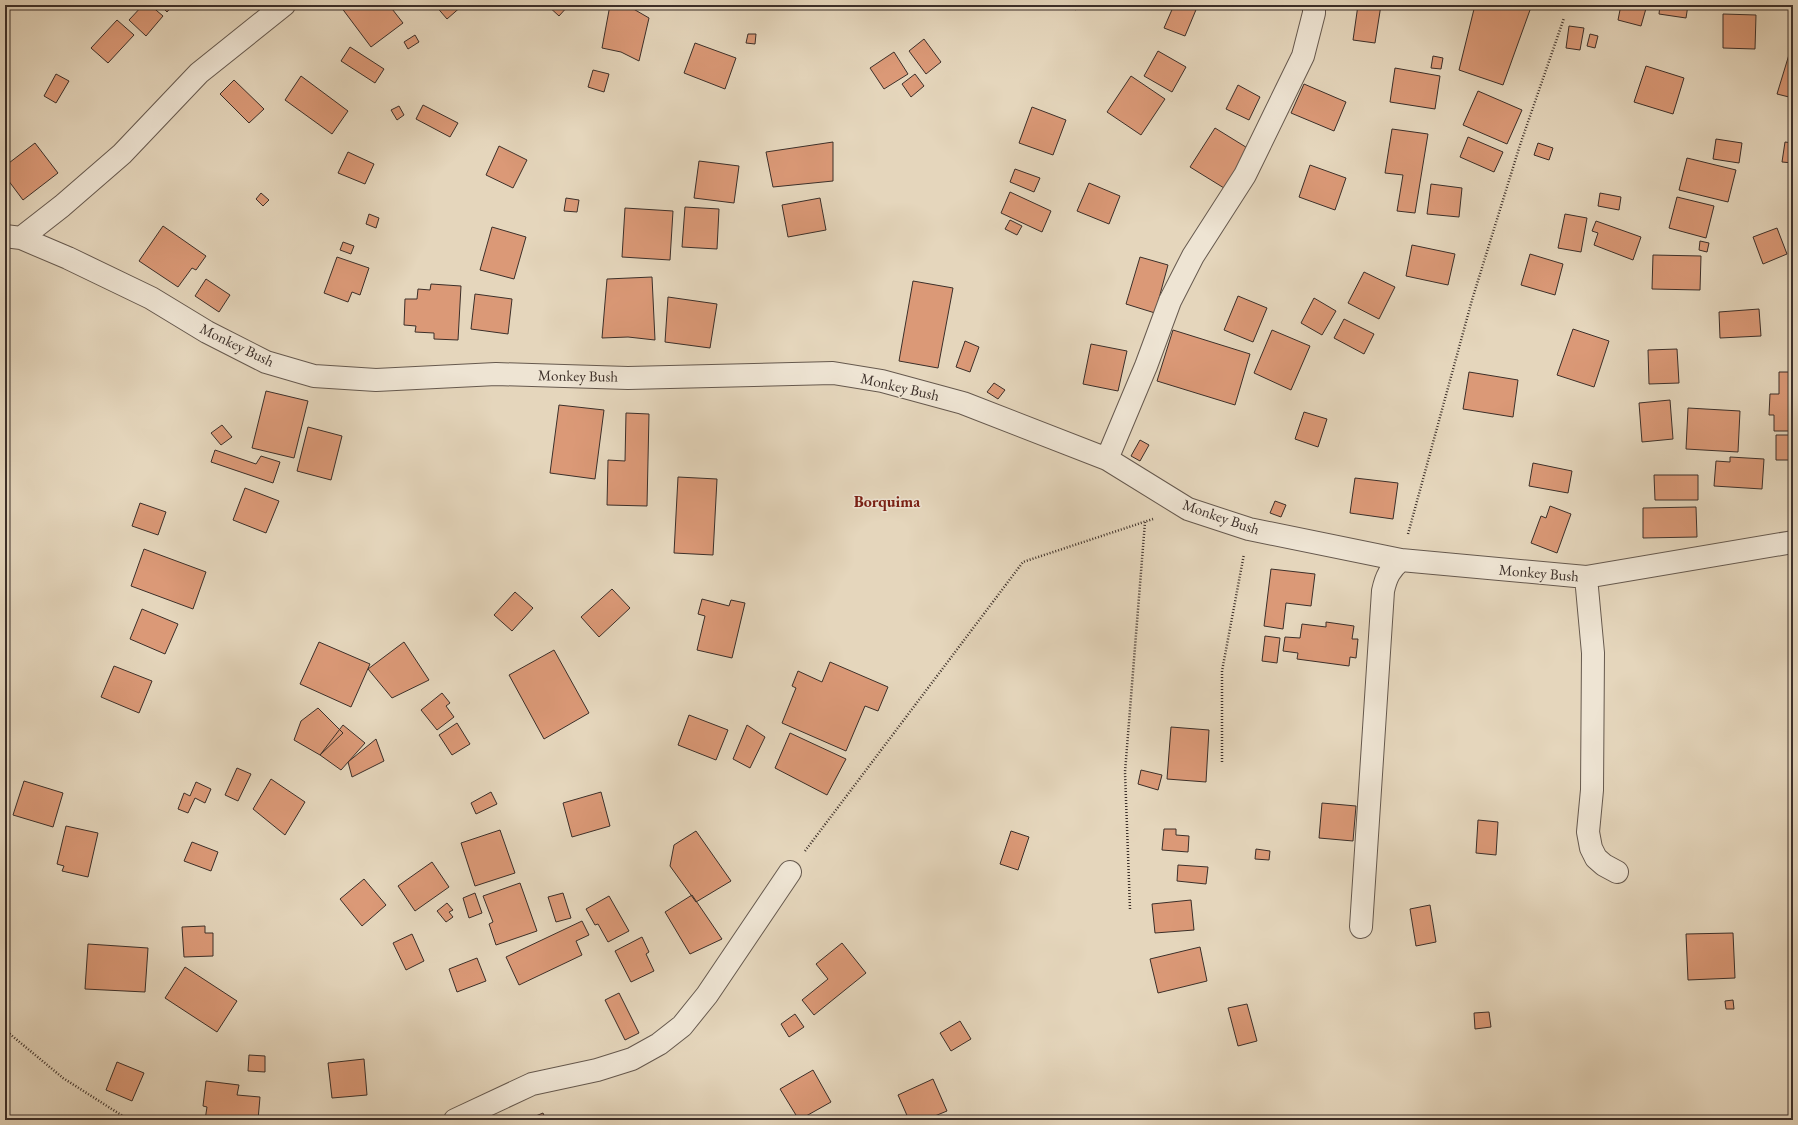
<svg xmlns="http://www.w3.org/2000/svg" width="1798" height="1125" font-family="'EB Garamond',serif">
<rect width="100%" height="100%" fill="#e5d6bc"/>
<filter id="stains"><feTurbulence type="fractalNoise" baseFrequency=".005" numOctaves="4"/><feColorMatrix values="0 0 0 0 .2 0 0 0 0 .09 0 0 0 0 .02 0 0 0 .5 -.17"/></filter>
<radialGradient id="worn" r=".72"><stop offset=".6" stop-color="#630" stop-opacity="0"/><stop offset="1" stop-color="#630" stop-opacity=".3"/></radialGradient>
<path fill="#db9977" stroke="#3c2f29" d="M 143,5 L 150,5 L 163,16 L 146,36 L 129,20 Z
M 160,5 L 173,5 L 167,12 Z
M 344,5 L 389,5 L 403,23 L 371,47 L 341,7 Z
M 435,5 L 463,5 L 447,19 Z
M 547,5 L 569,5 L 559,16 Z
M 610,5 L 630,7 L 649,18 L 639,61 L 621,52 L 602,48 Z
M 1068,5 L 1079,5 L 1076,10 Z
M 1174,5 L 1198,5 L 1185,36 L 1164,28 Z
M 1358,5 L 1381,5 L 1375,43 L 1353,40 Z
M 1475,5 L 1516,5 L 1530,10 L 1503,85 L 1459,70 Z
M 1621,5 L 1647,5 L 1641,26 L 1618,20 Z
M 1660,5 L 1688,5 L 1686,18 L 1659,14 Z
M 1759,5 L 1785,5 L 1785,6 L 1759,6 Z
M 1723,14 L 1756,15 L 1755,49 L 1723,48 Z
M 117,20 L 134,35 L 108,63 L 91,48 Z
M 1569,26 L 1584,28 L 1580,50 L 1566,48 Z
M 748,34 L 756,34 L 755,44 L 746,43 Z
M 1590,34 L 1598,36 L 1595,48 L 1587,46 Z
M 415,35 L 419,42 L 408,49 L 404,42 Z
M 924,39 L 941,62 L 926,74 L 909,51 Z
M 695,43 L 736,58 L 725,89 L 684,73 Z
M 350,47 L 384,69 L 375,83 L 341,61 Z
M 1791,48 L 1793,49 L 1793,98 L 1777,94 Z
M 1158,51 L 1186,67 L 1172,92 L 1144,76 Z
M 894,52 L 908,74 L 884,89 L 870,68 Z
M 1433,56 L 1443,58 L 1441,69 L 1431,68 Z
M 1646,66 L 1684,78 L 1673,114 L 1634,102 Z
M 1395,68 L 1440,76 L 1435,109 L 1390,102 Z
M 593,70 L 609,74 L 604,92 L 588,87 Z
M 56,74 L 69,81 L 56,103 L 44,96 Z
M 915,74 L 924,86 L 911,97 L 902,84 Z
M 301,76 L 348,111 L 332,134 L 285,100 Z
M 1131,76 L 1165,99 L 1141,135 L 1107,112 Z
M 234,80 L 264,109 L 249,123 L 220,94 Z
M 1304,84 L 1346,102 L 1334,131 L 1291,113 Z
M 1238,85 L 1260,97 L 1249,120 L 1226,109 Z
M 1478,91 L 1522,110 L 1507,144 L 1463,125 Z
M 423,105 L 458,123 L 450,137 L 416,119 Z
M 399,106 L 404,115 L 397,120 L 391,110 Z
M 1032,107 L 1066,120 L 1053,155 L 1019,143 Z
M 1215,128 L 1249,149 L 1224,188 L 1190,167 Z
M 1392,129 L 1428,134 L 1415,213 L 1397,211 L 1403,175 L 1385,173 Z
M 1468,137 L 1503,152 L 1494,172 L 1460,157 Z
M 1716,139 L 1742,143 L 1739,163 L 1713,159 Z
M 833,142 L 833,181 L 773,187 L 766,152 Z
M 1785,142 L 1793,143 L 1793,163 L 1782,162 Z
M 35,143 L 58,173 L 23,200 L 5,176 L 5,166 Z
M 1538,143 L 1553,148 L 1549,160 L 1534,155 Z
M 499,146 L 527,160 L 513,188 L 486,175 Z
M 348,152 L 374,164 L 365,184 L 338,173 Z
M 1687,158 L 1736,170 L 1728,202 L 1679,190 Z
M 699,161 L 739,166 L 734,203 L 694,198 Z
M 1310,165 L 1346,178 L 1335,210 L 1299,197 Z
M 1015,169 L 1040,178 L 1034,192 L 1010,182 Z
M 1089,183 L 1120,196 L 1109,224 L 1077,211 Z
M 1431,184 L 1462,188 L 1459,217 L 1427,214 Z
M 1010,192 L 1051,211 L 1042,232 L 1001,213 Z
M 261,193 L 269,200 L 263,206 L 256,199 Z
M 1600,193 L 1621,197 L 1619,210 L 1598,206 Z
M 1677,197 L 1714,206 L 1706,238 L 1669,228 Z
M 566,198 L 579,200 L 577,212 L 564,211 Z
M 820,198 L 826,230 L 788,237 L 782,205 Z
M 685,207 L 719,209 L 717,249 L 682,247 Z
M 625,208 L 673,211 L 670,260 L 622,257 Z
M 369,214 L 379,218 L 376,228 L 366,224 Z
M 1565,214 L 1587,218 L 1581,252 L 1558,248 Z
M 1010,220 L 1022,226 L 1017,235 L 1005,229 Z
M 1596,221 L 1641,237 L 1633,260 L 1594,245 L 1598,233 L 1592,231 Z
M 163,226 L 206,256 L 196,270 L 192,268 L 178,287 L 139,261 Z
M 492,227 L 526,237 L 514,279 L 480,270 Z
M 1777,228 L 1787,254 L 1763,264 L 1753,237 Z
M 1700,241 L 1709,243 L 1707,252 L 1699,250 Z
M 343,242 L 354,246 L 351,254 L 340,250 Z
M 1412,245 L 1455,254 L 1448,285 L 1406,276 Z
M 1530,254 L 1563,264 L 1555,295 L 1521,285 Z
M 1653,255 L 1701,256 L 1700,290 L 1652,289 Z
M 337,257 L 369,268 L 360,295 L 352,292 L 348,302 L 324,293 Z
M 1140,257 L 1168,265 L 1155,313 L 1126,304 Z
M 1364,272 L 1395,287 L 1379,319 L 1348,303 Z
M 652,277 L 655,340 L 628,337 L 602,338 L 607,279 Z
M 206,279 L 230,295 L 219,312 L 195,296 Z
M 913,281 L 953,288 L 938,368 L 899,361 Z
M 431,284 L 461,286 L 458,340 L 434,339 L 434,333 L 415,332 L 416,326 L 404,325 L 405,299 L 417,299 L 418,289 L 430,290 Z
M 475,294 L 512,299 L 508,334 L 471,329 Z
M 1238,296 L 1267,308 L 1253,342 L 1224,330 Z
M 668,297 L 717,304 L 710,348 L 665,342 Z
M 1314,298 L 1336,311 L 1322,335 L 1301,323 Z
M 1759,309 L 1761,336 L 1720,338 L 1719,312 Z
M 1344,319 L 1374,334 L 1364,354 L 1334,338 Z
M 1573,329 L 1609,341 L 1594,387 L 1557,375 Z
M 1173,330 L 1250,354 L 1235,405 L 1157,381 Z
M 1272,330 L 1310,346 L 1291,390 L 1254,373 Z
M 965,341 L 979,347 L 970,372 L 956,367 Z
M 1091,344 L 1127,351 L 1118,391 L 1083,384 Z
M 1677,349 L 1679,383 L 1649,384 L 1648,350 Z
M 1469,372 L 1518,380 L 1513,417 L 1463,409 Z
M 1779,372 L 1791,372 L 1791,380 L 1793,380 L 1793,431 L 1774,431 L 1774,415 L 1769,415 L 1770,394 L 1779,394 Z
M 994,383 L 1005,390 L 998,399 L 987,392 Z
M 266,391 L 308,401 L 294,458 L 252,448 Z
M 1670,400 L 1673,439 L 1642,442 L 1639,403 Z
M 559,405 L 604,410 L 595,479 L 550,473 Z
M 1688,408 L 1740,411 L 1738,452 L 1686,449 Z
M 1304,412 L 1327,419 L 1318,447 L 1295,439 Z
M 626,413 L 649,414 L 647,506 L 607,505 L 608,460 L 625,461 Z
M 222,425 L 232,437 L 221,445 L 211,433 Z
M 308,427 L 342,436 L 331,480 L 297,471 Z
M 1776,435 L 1793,435 L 1793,460 L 1776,460 Z
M 1140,440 L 1149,445 L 1140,461 L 1131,456 Z
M 215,450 L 256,464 L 261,456 L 280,462 L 273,483 L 211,462 Z
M 1730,457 L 1764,459 L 1762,489 L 1714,486 L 1716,461 L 1730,462 Z
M 1533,463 L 1572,471 L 1568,493 L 1529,486 Z
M 1654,475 L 1698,475 L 1698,500 L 1655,500 Z
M 678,477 L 717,479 L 713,555 L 674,553 Z
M 1355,478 L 1398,483 L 1393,519 L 1350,513 Z
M 245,488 L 279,501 L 266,533 L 233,520 Z
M 1275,501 L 1286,505 L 1281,517 L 1270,513 Z
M 140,503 L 166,512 L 158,535 L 132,526 Z
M 1550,506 L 1571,514 L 1557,553 L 1531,543 L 1541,516 L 1546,518 Z
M 1696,507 L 1697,537 L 1643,538 L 1643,508 Z
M 144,549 L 206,572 L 193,609 L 131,586 Z
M 1271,569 L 1315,574 L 1311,606 L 1286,603 L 1283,629 L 1264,626 Z
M 612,589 L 630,608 L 599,637 L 581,617 Z
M 515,592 L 533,608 L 512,631 L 494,615 Z
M 702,599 L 729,606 L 731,600 L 745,603 L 732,658 L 697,650 L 705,616 L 698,614 Z
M 142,609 L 178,624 L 165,654 L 130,639 Z
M 1326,622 L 1354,626 L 1352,639 L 1358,639 L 1356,658 L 1350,657 L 1349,666 L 1297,659 L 1298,653 L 1283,651 L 1285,637 L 1300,638 L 1302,624 L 1326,627 Z
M 1265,636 L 1280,638 L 1277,663 L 1262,661 Z
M 319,642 L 370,664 L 351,707 L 300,684 Z
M 404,642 L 429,680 L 392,698 L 368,669 Z
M 554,650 L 589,713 L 544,739 L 509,675 Z
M 830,662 L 888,687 L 878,711 L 865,706 L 846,751 L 782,723 L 796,688 L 792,686 L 798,671 L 822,682 Z
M 114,666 L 152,681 L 139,713 L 101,697 Z
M 442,693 L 450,703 L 446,706 L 454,717 L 437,730 L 421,710 Z
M 318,708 L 343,733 L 320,755 L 294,740 L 301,721 Z
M 689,715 L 728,730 L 716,760 L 678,745 Z
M 457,723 L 470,744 L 452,755 L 439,735 Z
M 343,725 L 365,743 L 341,770 L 320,755 Z
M 747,725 L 765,737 L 750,768 L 733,759 Z
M 1171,727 L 1209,730 L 1206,782 L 1167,779 Z
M 790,733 L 846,759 L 827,795 L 775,768 Z
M 376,739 L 384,761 L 352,777 L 348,762 Z
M 237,768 L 251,774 L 238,801 L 225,795 Z
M 1141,770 L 1162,775 L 1158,790 L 1138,784 Z
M 271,779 L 305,802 L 285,835 L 253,809 Z
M 24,781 L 63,793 L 53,827 L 13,815 Z
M 196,782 L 211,789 L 205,803 L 195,798 L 188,813 L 178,809 L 184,793 L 190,796 Z
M 491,792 L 497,804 L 476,814 L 471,803 Z
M 601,792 L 610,826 L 572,837 L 563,803 Z
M 1322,803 L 1356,806 L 1353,841 L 1319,838 Z
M 1478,820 L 1498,822 L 1496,855 L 1476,853 Z
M 66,826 L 98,833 L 88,877 L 62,871 L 64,866 L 57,864 Z
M 1164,829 L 1176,829 L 1176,835 L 1189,836 L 1188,852 L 1162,850 Z
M 500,830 L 515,873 L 475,886 L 461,843 Z
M 696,831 L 731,881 L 696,902 L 670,866 L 674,845 Z
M 1011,831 L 1029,837 L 1018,870 L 1000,864 Z
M 192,842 L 218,852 L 211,871 L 184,861 Z
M 1256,849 L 1270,851 L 1269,860 L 1255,859 Z
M 432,862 L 449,887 L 415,911 L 398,886 Z
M 1178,865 L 1208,867 L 1206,884 L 1177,881 Z
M 364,879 L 386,905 L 362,926 L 340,899 Z
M 520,883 L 537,931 L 496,945 L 489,924 L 493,922 L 483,896 Z
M 475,893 L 482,913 L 469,918 L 463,898 Z
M 563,893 L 571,918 L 556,922 L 548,897 Z
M 692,895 L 722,939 L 690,954 L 665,912 Z
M 609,896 L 629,931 L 608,942 L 598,924 L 595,925 L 586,909 Z
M 1191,900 L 1194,930 L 1155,933 L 1152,904 Z
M 447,903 L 453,910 L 449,912 L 453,917 L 446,922 L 437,911 Z
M 1430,905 L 1436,942 L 1416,946 L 1410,909 Z
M 582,921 L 589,935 L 576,941 L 582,955 L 519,985 L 506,957 Z
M 205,926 L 205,933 L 213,933 L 213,956 L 184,957 L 182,927 Z
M 1733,933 L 1735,978 L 1688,980 L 1686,934 Z
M 412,934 L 424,961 L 406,970 L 393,943 Z
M 642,937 L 649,952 L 646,954 L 654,971 L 631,982 L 615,951 Z
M 842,943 L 866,973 L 814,1015 L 802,1000 L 828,979 L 816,964 Z
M 88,944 L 148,948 L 145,992 L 85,989 Z
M 1200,947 L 1207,981 L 1158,993 L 1150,959 Z
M 477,958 L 486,981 L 457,992 L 449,969 Z
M 185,967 L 237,1001 L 217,1032 L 165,998 Z
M 619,993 L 639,1033 L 625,1040 L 605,1000 Z
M 1733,1000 L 1734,1009 L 1726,1009 L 1725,1001 Z
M 1247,1004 L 1257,1041 L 1238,1046 L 1228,1008 Z
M 1489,1012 L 1491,1027 L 1475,1029 L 1474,1013 Z
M 795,1014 L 804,1027 L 789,1037 L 781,1024 Z
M 960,1021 L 971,1039 L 951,1051 L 940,1033 Z
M 249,1055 L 265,1056 L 265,1072 L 248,1071 Z
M 364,1059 L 367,1095 L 332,1098 L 328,1063 Z
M 117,1062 L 144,1073 L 132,1101 L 106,1090 Z
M 813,1070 L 831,1102 L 799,1120 L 780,1089 Z
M 933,1079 L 947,1111 L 925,1120 L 909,1120 L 898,1095 Z
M 206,1081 L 239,1085 L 237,1095 L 260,1097 L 258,1120 L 205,1120 L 207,1107 L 203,1106 Z
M 543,1113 L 546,1120 L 526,1120 Z
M 57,1118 L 57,1120 L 38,1120 L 38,1119 Z"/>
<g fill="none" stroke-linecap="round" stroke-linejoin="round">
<defs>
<path id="minor" d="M 5,236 L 21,238 L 68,258 L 151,298 L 207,332 L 266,362 L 314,376 L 376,380 L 496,374 L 628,378 L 833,373 L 882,381 L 963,403 L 1107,459 L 1188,509 L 1249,529 L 1401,560 L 1586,577 L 1793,542
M 21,238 L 62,206 L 122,154 L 199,73 L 284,5
M 1107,459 L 1146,366 L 1170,301 L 1193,256 L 1245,175 L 1303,56 L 1314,13 L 1314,5
M 1586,577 L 1593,653 L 1592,790 L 1588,832 L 1591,848 L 1596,858 L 1604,865 L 1617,872
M 1361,927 L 1383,591 C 1386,577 1390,569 1401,560
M 455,1120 L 532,1084 L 597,1070 L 632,1059 L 659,1044 L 682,1026 L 707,995 L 790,872"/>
</defs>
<use href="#minor" stroke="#66594e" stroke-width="24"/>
<path stroke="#3c2f29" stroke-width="2.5" stroke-dasharray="1 2" stroke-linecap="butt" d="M 1408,534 L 1472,300 L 1520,145 L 1564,18
M 1222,762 L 1222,671 L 1244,554
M 805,851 L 1023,562 L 1153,519
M 1130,909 L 1125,772 L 1145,522
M 5,1030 L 63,1078 L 129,1120"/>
<use href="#minor" stroke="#eee4d3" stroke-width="22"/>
</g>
<g text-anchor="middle" stroke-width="3" stroke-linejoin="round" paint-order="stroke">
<g font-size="15" fill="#3c2f29" stroke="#eee4d3">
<text transform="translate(237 345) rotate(26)" y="5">Monkey Bush</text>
<text transform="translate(578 376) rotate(1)" y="5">Monkey Bush</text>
<text transform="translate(900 387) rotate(13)" y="5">Monkey Bush</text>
<text transform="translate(1221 517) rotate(19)" y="5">Monkey Bush</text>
<text transform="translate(1539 573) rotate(5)" y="5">Monkey Bush</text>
</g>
<g font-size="16" font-weight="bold" fill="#7a1f14" stroke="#eee4d3">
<text x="887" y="507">Borquima</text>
</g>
</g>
<rect width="1798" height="1125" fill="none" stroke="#e5d6bc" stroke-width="20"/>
<rect x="6" y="6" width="1786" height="1113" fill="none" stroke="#3c2f29" stroke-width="2"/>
<rect x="10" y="10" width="1778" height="1105" fill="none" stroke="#3c2f29"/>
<rect width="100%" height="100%" filter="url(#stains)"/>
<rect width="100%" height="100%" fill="url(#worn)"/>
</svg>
